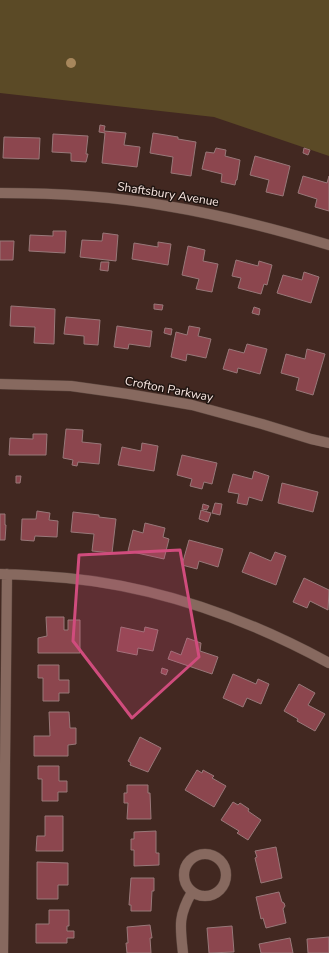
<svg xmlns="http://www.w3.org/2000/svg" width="329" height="953" font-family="'Nunito Sans',sans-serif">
<rect width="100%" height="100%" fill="#422821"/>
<path fill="#5b4a26" d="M 0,0 L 329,0 L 329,156 L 214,117 L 0,93 Z"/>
<path fill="#8c464e" stroke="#987879" d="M 100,125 L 105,126 L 104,131 L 126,133 L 124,145 L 140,147 L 137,167 L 102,163 L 105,133 L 99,132 Z
M 153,133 L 178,137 L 178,139 L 196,142 L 191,176 L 171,173 L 173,157 L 150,153 Z
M 53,134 L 88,136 L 86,154 L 88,154 L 86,162 L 71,161 L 71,153 L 52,152 Z
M 4,137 L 40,138 L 39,159 L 3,158 Z
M 216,148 L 226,150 L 225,156 L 240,160 L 237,180 L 236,180 L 235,185 L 221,182 L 222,174 L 202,169 L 206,152 L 214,153 Z
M 304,148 L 310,150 L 308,155 L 303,153 Z
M 255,156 L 290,166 L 283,196 L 266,192 L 269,180 L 250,175 Z
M 303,176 L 327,183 L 329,176 L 329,211 L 315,207 L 317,199 L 298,193 Z
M 53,231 L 66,231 L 65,253 L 29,251 L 30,235 L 53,236 Z
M 103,233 L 118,235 L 116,261 L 80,257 L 82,240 L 102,241 Z
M 0,241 L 14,241 L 13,260 L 0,260 Z
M 158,242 L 171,244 L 168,265 L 132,259 L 134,243 L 158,247 Z
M 188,246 L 205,250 L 203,261 L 218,264 L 212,292 L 196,289 L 199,279 L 182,275 Z
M 236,260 L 258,266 L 259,261 L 272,265 L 267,285 L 264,284 L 261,294 L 238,288 L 241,278 L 232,276 Z
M 101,262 L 109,262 L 108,271 L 100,270 Z
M 304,272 L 319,277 L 311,303 L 277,293 L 283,275 L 302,280 Z
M 154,304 L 163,305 L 162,310 L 154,309 Z
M 11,306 L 55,309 L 54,344 L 34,343 L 35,327 L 10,326 Z
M 254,307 L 260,309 L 259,315 L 252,313 Z
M 66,317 L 100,320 L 98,345 L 84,344 L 84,336 L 64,334 Z
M 117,326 L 152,331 L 150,347 L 129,344 L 128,349 L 114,347 Z
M 189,326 L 200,328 L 198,336 L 211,339 L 206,358 L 187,354 L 186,361 L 171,357 L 176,332 L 187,335 Z
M 165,328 L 172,329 L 171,335 L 164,333 Z
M 247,344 L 267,349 L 260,374 L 238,368 L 237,373 L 223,369 L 229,349 L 244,353 Z
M 307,349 L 325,354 L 313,395 L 296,390 L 299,378 L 281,373 L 286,354 L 305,359 Z
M 66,429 L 83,430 L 82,442 L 101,444 L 99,464 L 78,462 L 77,466 L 72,465 L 73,460 L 63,458 Z
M 33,434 L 47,434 L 46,455 L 9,455 L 10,438 L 33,439 Z
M 142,443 L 158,446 L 154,471 L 118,465 L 122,447 L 141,451 Z
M 182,455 L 217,463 L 212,484 L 204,482 L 202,489 L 190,486 L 192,479 L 177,475 Z
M 254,471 L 269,476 L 262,501 L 249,497 L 247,505 L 237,503 L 239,494 L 228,492 L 233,474 L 252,479 Z
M 16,476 L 21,476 L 20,483 L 16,483 Z
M 282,483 L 318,492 L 313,512 L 278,503 Z
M 215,503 L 222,504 L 220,515 L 212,513 Z
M 203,504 L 209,506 L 207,510 L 202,509 Z
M 201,510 L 211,513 L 208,522 L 199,519 Z
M 37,511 L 50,513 L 49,520 L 58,521 L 57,537 L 35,536 L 34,541 L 21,540 L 22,519 L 36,519 Z
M 73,512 L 99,515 L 99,517 L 116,519 L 112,553 L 92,551 L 94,534 L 71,532 Z
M 0,514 L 5,514 L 5,525 L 6,525 L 5,540 L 0,540 Z
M 145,523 L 165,528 L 163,537 L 169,539 L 164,559 L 128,551 L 133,530 L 143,533 Z
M 189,540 L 223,549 L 218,567 L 199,561 L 197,569 L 182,565 Z
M 250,552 L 271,561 L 275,552 L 286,556 L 276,585 L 242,572 Z
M 304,578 L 329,590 L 328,610 L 310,601 L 307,608 L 293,602 Z
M 46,617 L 64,617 L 64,630 L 68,630 L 68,620 L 80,620 L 80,653 L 38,653 L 38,638 L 47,636 Z
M 121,627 L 144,632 L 145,627 L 158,630 L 153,651 L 138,648 L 137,655 L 117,651 Z
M 187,638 L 201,643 L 200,651 L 218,657 L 212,674 L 168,659 L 171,651 L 181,655 Z
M 38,665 L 59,665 L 59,680 L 69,680 L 69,693 L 59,693 L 59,701 L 43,701 L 43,678 L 38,678 Z
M 162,668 L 168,670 L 166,675 L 161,673 Z
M 233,674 L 256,684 L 258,679 L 269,684 L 261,704 L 247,698 L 243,707 L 223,698 Z
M 299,684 L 315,693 L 308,705 L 325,714 L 315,731 L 297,721 L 298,719 L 284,711 Z
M 49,712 L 69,712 L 70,728 L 76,728 L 76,744 L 68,745 L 68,756 L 34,756 L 34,736 L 50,736 Z
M 140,737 L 161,748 L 148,772 L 130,765 L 131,763 L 128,761 Z
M 38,766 L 59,766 L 59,781 L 67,781 L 67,792 L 58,792 L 58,801 L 42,801 L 42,779 L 38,779 Z
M 197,770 L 202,773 L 203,770 L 214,776 L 212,778 L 226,786 L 214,807 L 185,790 Z
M 127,785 L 148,785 L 148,793 L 150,793 L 151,819 L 127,819 L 128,803 L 124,803 L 124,793 L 127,793 Z
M 233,802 L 238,805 L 240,803 L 249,809 L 248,811 L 261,820 L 248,840 L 237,833 L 239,831 L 221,820 Z
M 45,816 L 63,816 L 63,851 L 36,851 L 37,836 L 45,836 Z
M 156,831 L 156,853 L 159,853 L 159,865 L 134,866 L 134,850 L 131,850 L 131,839 L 134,839 L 134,832 Z
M 276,847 L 282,878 L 261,883 L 255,858 L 257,857 L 255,851 Z
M 37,862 L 68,863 L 68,885 L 58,885 L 58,899 L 37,899 Z
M 131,878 L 154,878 L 154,891 L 152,891 L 151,911 L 131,911 L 131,905 L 129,905 Z
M 279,892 L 282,902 L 284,903 L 285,906 L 283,909 L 286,923 L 266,928 L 263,918 L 261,919 L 256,897 Z
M 49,910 L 69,910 L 69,926 L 67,926 L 67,931 L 74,931 L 74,938 L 67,938 L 67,943 L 36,943 L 36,924 L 49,924 Z
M 150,925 L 152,938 L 150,938 L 151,953 L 127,953 L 126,943 L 128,943 L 127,927 Z
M 232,926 L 234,952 L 209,953 L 207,928 Z
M 329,937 L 329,953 L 308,953 L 307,939 Z
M 290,938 L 293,953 L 261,953 L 259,944 Z"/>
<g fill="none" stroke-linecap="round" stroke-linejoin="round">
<defs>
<path id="minor" d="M 0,193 C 56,193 111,196 167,206 C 222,215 275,229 329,245
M 0,384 L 71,386 L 128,394 L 192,405 L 262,424 L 311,439 L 329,443
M 0,574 C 13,574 26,575 40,576 C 142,581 239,614 329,663
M184 875a21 21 0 1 1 42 0a21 21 0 1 1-42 0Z
M 3,953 L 7,574
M 183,953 C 180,926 178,916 192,892"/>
</defs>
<use href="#minor" stroke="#5a453d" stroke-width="11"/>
<use href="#minor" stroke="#87695f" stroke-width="10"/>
</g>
<circle fill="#a7875c" cx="71" cy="63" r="5"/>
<path fill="#d04c7d" fill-opacity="0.2" stroke="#d04c7d" stroke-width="3" stroke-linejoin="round" d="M 180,550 L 199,657 L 132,718 L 73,641 L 79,555 Z"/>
<g text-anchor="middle" stroke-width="3" stroke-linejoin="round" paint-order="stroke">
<g font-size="12" fill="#fae8e3" stroke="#201511">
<text transform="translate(168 194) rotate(9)" y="4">Shaftsbury Avenue</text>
<text transform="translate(169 389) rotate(11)" y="4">Crofton Parkway</text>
</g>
</g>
</svg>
